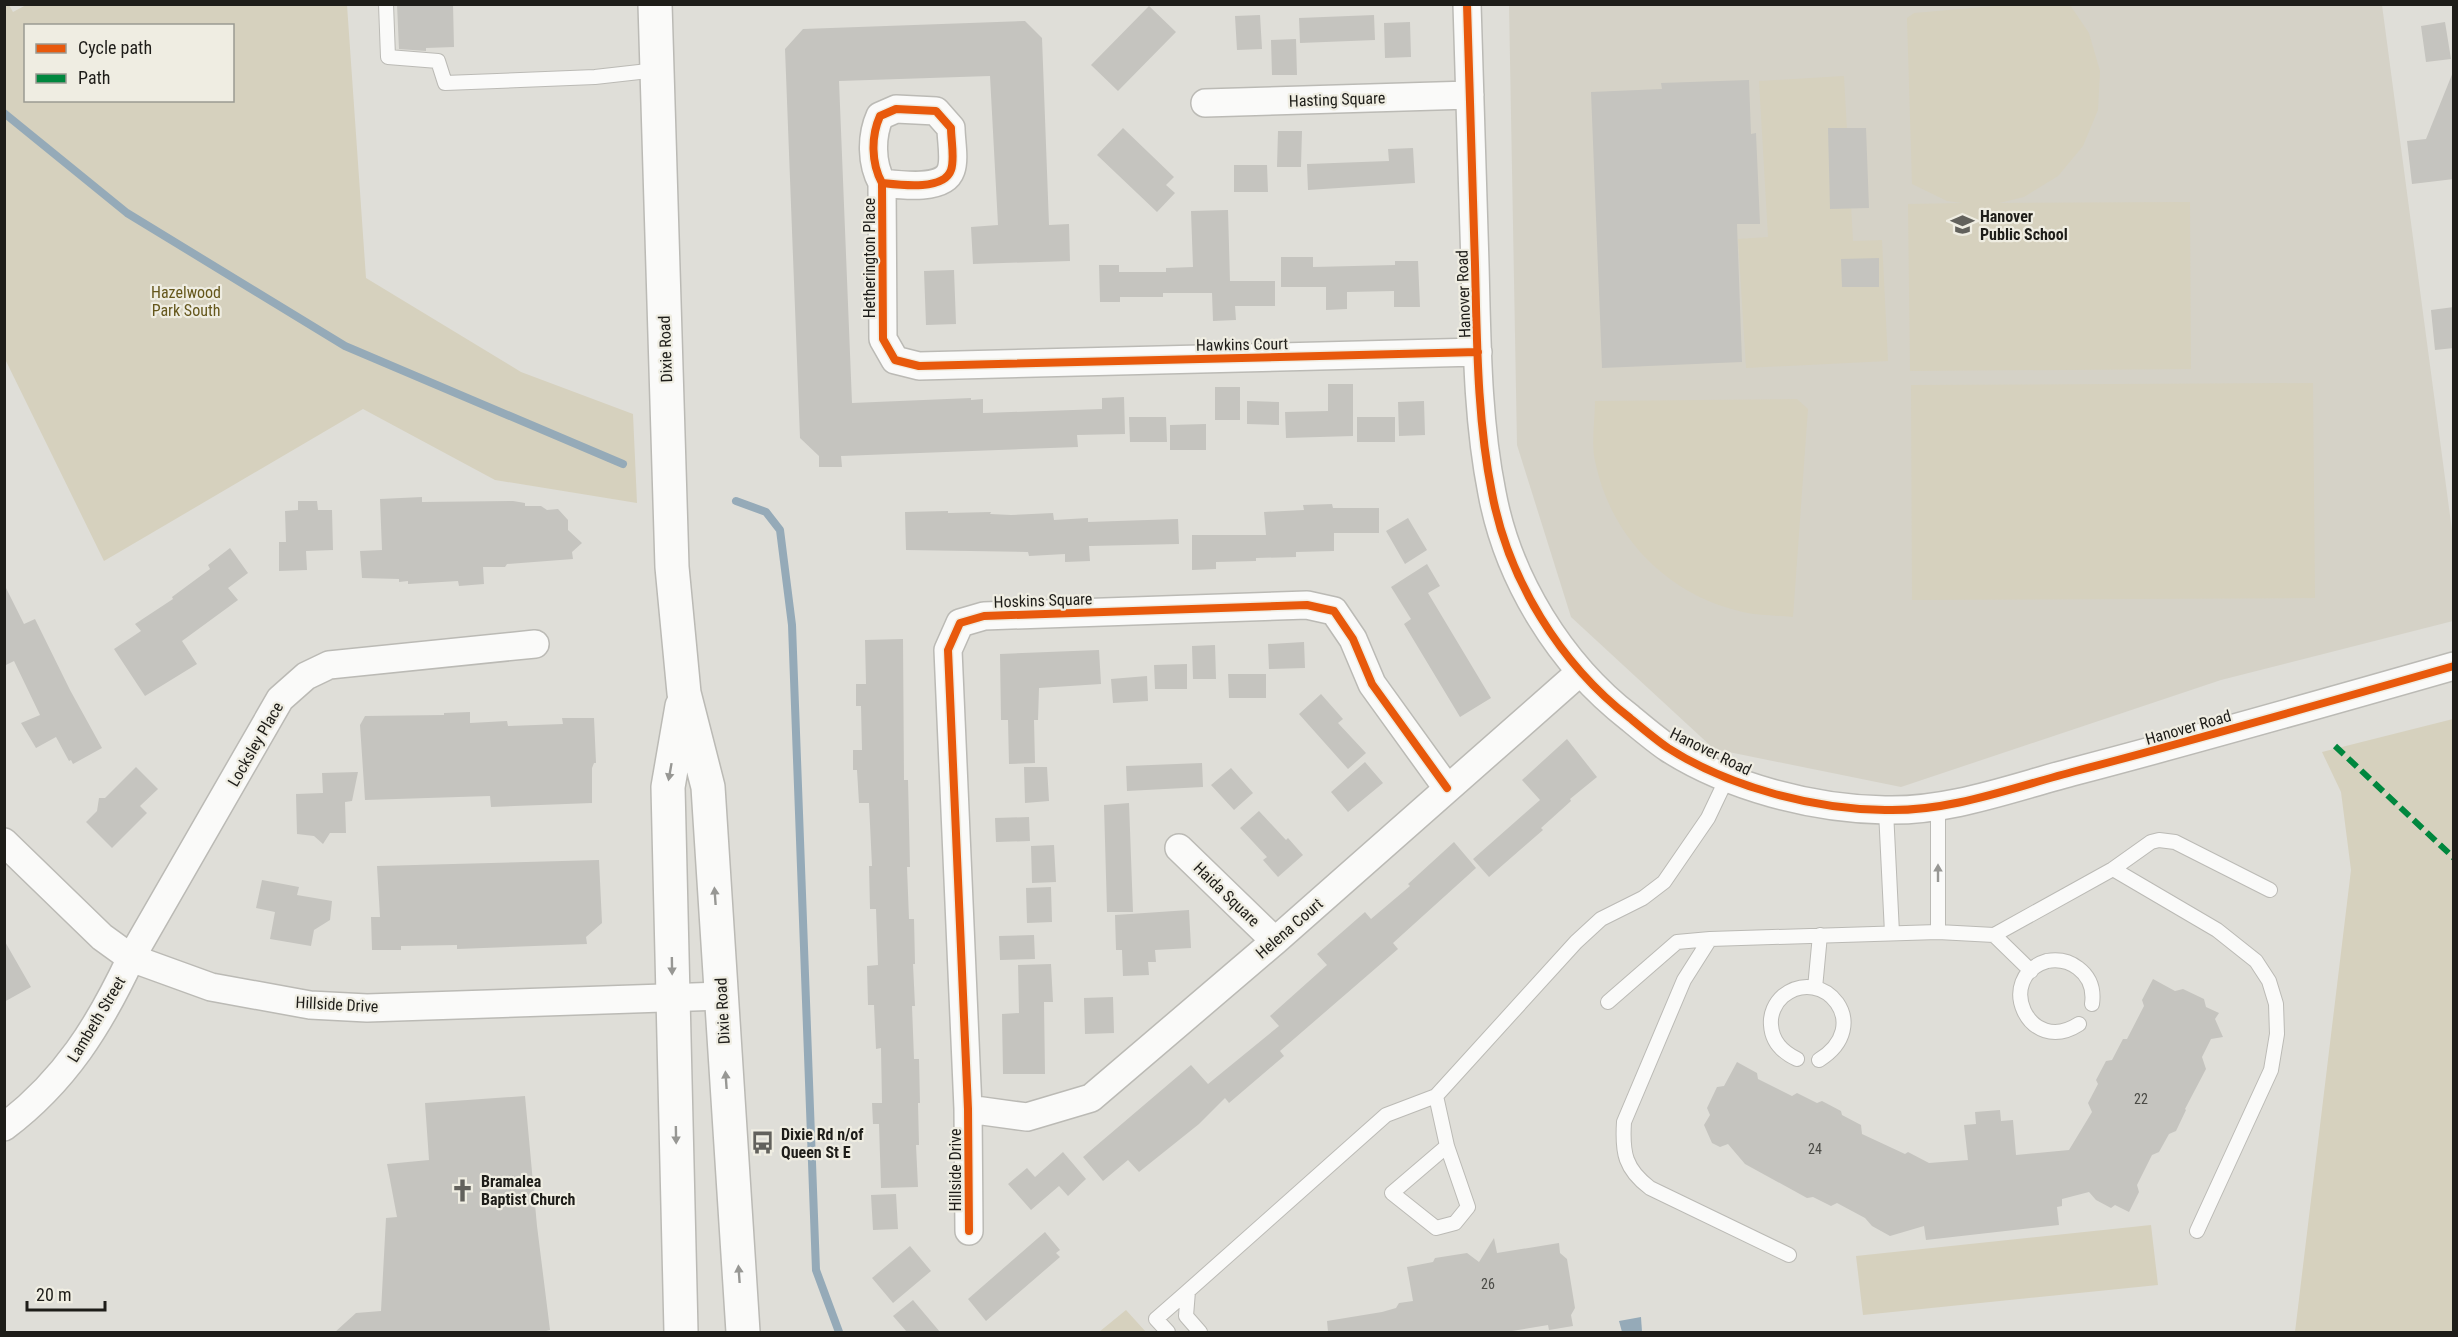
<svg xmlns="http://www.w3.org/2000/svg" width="2458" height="1337" font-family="'Roboto Condensed',sans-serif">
<rect width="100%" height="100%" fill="#dfded8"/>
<path fill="#d5d2c7" d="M 1509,5 L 2382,5 L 2453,538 L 2453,621 L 2221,680 L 1901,787 L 1714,749 L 1571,617 L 1517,445 Z"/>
<path fill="#d6d1be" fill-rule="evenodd" d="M 28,4 L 347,5 L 366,278 L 521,372 L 633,414 L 637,503 L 495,480 L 363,409 L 104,561 L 5,359 L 5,5 L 9,5 L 13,12 ZM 26,26 L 232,26 L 232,100 L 26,100 Z
M 2019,4 L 2070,5 L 2089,33 L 2100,71 L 2098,110 L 2083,146 L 2058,176 L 2024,197 L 1999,203 L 2190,202 L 2191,369 L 1910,371 L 1908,204 L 1963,203 L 1947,201 L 1912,184 L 1907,18 L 1914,13 Z
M 1844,76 L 1853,241 L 1882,240 L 1888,361 L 1746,368 L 1738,239 L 1768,237 L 1759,81 Z
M 2313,383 L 2315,598 L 1912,600 L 1911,385 Z
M 1797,399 L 1808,409 L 1793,617 C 1776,615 1756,616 1739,611 C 1665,593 1610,535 1595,461 C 1591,443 1595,420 1595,401 Z
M 2453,719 L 2453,1332 L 2295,1332 L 2351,870 L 2341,792 L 2322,752 Z
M 2151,1225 L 2158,1285 L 1863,1315 L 1856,1256 Z
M 1126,1310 L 1146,1332 L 1099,1332 Z"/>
<path fill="#95aab8" d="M 1641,1317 L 1642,1332 L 1622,1332 L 1619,1321 Z"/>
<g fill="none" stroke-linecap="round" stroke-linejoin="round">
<path stroke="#95aab8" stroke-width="8" d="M 4,113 L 127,213 L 345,346 L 623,464
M 736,501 L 766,512 L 780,530 L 792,625 L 816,1270 L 839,1332"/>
</g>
<path fill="#c5c4bf" d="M 397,4 L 453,4 L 454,47 L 426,48 L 426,51 L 399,49 Z
M 1149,6 L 1176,32 L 1118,91 L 1091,65 Z
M 1260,15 L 1262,49 L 1237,50 L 1235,16 Z
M 1374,15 L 1375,40 L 1300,43 L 1299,18 Z
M 1025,21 L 1042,38 L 1049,225 L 1069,224 L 1070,261 L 973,264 L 971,227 L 998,225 L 990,76 L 839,81 L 852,403 L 971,398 L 971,400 L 983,399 L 983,413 L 1102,409 L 1102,398 L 1124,397 L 1125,434 L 1077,435 L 1078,447 L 841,456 L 842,467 L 819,467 L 819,456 L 800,438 L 785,49 L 803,29 Z
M 1410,22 L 1411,57 L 1385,58 L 1384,23 Z
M 2445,22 L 2451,59 L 2426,62 L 2421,26 Z
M 1296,39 L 1297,75 L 1272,75 L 1271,40 Z
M 2453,72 L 2454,179 L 2412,184 L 2407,141 L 2426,139 Z
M 1749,80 L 1751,134 L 1756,133 L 1760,224 L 1737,224 L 1742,362 L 1602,368 L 1591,92 L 1662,89 L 1661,83 Z
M 1123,128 L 1174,177 L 1166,185 L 1175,193 L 1157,212 L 1097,155 Z
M 1828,128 L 1866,128 L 1869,208 L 1830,209 Z
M 1278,131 L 1302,131 L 1301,167 L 1277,167 Z
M 1413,148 L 1415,183 L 1308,190 L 1307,164 L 1389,161 L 1388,149 Z
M 1234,165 L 1267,165 L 1268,192 L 1234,192 Z
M 1228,210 L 1230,281 L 1275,281 L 1275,306 L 1235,306 L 1236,320 L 1213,321 L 1212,293 L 1163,293 L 1163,297 L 1120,297 L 1120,302 L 1100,302 L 1099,265 L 1119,265 L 1119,272 L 1166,272 L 1166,268 L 1193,267 L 1191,211 Z
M 1281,257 L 1313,257 L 1313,267 L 1395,265 L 1395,261 L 1418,261 L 1420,307 L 1394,307 L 1394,291 L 1347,292 L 1347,309 L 1326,310 L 1326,287 L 1281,287 Z
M 1879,258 L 1879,287 L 1842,287 L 1841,259 Z
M 954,270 L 956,324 L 926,325 L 924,271 Z
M 2454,307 L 2454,348 L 2435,350 L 2431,310 Z
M 1328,384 L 1353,384 L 1353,436 L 1286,438 L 1285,412 L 1328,411 Z
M 1215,387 L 1240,387 L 1240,420 L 1215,420 Z
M 1247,401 L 1279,402 L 1279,425 L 1247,424 Z
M 1424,401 L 1425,435 L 1399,436 L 1398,402 Z
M 1129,417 L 1166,417 L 1167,442 L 1130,442 Z
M 1357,417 L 1395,417 L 1395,442 L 1357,442 Z
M 1206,424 L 1206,450 L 1170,450 L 1170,425 Z
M 422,497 L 422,502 L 513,501 L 525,503 L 525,506 L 541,506 L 547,510 L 558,509 L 568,520 L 568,530 L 582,543 L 572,552 L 573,559 L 507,564 L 505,567 L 483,567 L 484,584 L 459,586 L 458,581 L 408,584 L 408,581 L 399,582 L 399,579 L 362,578 L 360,551 L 382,550 L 380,499 Z
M 298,501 L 317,501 L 318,510 L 332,510 L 333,550 L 306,551 L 307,570 L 279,571 L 279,542 L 286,542 L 285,511 L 298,510 Z
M 1332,504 L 1333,508 L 1379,508 L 1379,533 L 1334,533 L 1334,551 L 1296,552 L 1296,557 L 1256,558 L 1256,561 L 1216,562 L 1216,569 L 1192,570 L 1192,535 L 1266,535 L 1264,512 L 1304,510 L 1303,505 Z
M 948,511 L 948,513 L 991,512 L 990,514 L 1011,515 L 1053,513 L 1054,520 L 1088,518 L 1088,522 L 1178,519 L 1179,544 L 1089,546 L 1090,561 L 1065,562 L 1065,554 L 1029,556 L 1028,552 L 906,550 L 905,512 Z
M 1408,518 L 1427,550 L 1405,564 L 1386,531 Z
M 230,548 L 248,573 L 228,588 L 238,600 L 182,641 L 197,664 L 145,696 L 114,649 L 141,631 L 135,624 L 173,599 L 172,597 L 210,569 L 208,565 Z
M 1427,564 L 1440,586 L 1428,593 L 1491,698 L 1460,717 L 1404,624 L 1411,619 L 1391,587 Z
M 4,584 L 24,624 L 35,619 L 70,690 L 102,748 L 73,764 L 71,760 L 69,761 L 56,737 L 36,748 L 21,723 L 40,715 L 14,661 L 4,666 Z
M 903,639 L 904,780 L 908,780 L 910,867 L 907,867 L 909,919 L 914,919 L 915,964 L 913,964 L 915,1006 L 912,1006 L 914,1059 L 919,1059 L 920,1103 L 918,1103 L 919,1145 L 916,1145 L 918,1187 L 881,1188 L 879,1124 L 873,1124 L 872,1103 L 882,1103 L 881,1048 L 876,1049 L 874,1005 L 868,1005 L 867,966 L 878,965 L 876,909 L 870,909 L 869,866 L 872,866 L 869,803 L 859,803 L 857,770 L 853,770 L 853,750 L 862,750 L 861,706 L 856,706 L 856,684 L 866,684 L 865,640 Z
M 1304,642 L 1305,668 L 1269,669 L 1268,644 Z
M 1215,645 L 1216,679 L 1193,679 L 1192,646 Z
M 1099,650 L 1101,684 L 1039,688 L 1038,720 L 1034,720 L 1035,763 L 1009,764 L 1008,720 L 1001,720 L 1000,654 Z
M 1187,664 L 1187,689 L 1155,689 L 1154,665 Z
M 1228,674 L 1266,674 L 1266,698 L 1229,698 Z
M 1147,676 L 1148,701 L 1113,703 L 1111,679 Z
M 1321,694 L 1343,719 L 1338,723 L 1366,753 L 1348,769 L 1299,714 Z
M 470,712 L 470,723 L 507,721 L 508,726 L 563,724 L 562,718 L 594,718 L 596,763 L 594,763 L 592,768 L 592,803 L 491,807 L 490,796 L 365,800 L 360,725 L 365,716 L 444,715 L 444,713 Z
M 1567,739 L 1597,777 L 1570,799 L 1571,801 L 1541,828 L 1543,830 L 1489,877 L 1473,859 L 1540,800 L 1522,780 Z
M 1365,762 L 1383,783 L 1348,812 L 1331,792 Z
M 1202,763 L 1203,787 L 1127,791 L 1126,766 Z
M 136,767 L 158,789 L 140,806 L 147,813 L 112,848 L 86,822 L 97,811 L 99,798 L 105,798 Z
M 1024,767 L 1047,767 L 1049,801 L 1025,803 Z
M 1231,768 L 1253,793 L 1234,810 L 1211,785 Z
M 358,772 L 352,801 L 345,802 L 346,833 L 330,833 L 323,844 L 314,836 L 297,834 L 296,794 L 323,793 L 322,773 Z
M 1129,803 L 1133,912 L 1107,912 L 1104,805 Z
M 1259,811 L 1286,840 L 1288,838 L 1303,855 L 1278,877 L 1263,860 L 1267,857 L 1240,828 Z
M 1029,817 L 1030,841 L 996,842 L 995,818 Z
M 1454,842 L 1476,868 L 1393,943 L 1398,949 L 1280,1051 L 1284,1056 L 1229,1103 L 1225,1098 L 1199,1124 L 1139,1172 L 1128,1160 L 1103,1181 L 1083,1157 L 1191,1065 L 1208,1084 L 1279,1026 L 1270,1016 L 1327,965 L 1317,954 L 1365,912 L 1371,919 L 1410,886 L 1408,884 Z
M 1054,845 L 1056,882 L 1032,883 L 1031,846 Z
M 599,860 L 602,923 L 586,937 L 587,944 L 457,949 L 457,945 L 401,946 L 401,950 L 372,950 L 371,917 L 380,917 L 377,866 Z
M 262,880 L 299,887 L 297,895 L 332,901 L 330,920 L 314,930 L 311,946 L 270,939 L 275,912 L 256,908 Z
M 1051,887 L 1052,922 L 1027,923 L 1026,888 Z
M 1189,910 L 1191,948 L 1155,950 L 1156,962 L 1148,962 L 1149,975 L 1123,976 L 1122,950 L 1116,950 L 1115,915 Z
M 1034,935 L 1035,959 L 1000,960 L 999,936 Z
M 4,940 L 31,987 L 4,1002 Z
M 1051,964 L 1053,1002 L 1044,1002 L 1045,1074 L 1003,1074 L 1002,1014 L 1019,1013 L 1018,965 Z
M 2153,979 L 2175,991 L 2183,989 L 2204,999 L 2206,1007 L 2219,1013 L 2215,1019 L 2223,1037 L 2211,1039 L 2202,1057 L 2206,1069 L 2185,1109 L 2186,1110 L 2176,1131 L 2169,1134 L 2159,1152 L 2152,1155 L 2137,1185 L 2139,1192 L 2129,1212 L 2115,1205 L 2111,1208 L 2096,1200 L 2089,1192 L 2062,1199 L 2062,1206 L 2057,1207 L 2059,1225 L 1926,1240 L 1924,1226 L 1890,1236 L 1872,1226 L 1865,1218 L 1837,1203 L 1831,1206 L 1813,1197 L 1807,1198 L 1745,1164 L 1728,1144 L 1720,1147 L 1712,1143 L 1704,1125 L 1710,1115 L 1707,1108 L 1717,1087 L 1724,1086 L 1737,1062 L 1757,1073 L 1758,1079 L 1792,1096 L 1797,1093 L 1817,1103 L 1822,1101 L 1841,1111 L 1842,1115 L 1861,1125 L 1862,1134 L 1905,1154 L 1908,1152 L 1929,1163 L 1968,1160 L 1964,1125 L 1976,1124 L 1975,1112 L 2000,1110 L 2001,1121 L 2013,1120 L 2016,1155 L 2069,1150 L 2092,1112 L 2088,1103 L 2098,1084 L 2096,1080 L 2106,1061 L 2112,1060 L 2123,1039 L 2127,1039 L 2144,1006 L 2142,1000 Z
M 1113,997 L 1114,1033 L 1085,1034 L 1084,998 Z
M 525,1096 L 537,1226 L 550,1330 L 542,1332 L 335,1332 L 356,1313 L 381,1311 L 386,1218 L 397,1217 L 387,1164 L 429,1160 L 425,1103 Z
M 1063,1152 L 1086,1179 L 1068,1196 L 1059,1186 L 1031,1210 L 1008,1184 L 1027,1168 L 1035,1177 Z
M 896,1194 L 898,1229 L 873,1230 L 871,1195 Z
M 1045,1232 L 1060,1250 L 1056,1253 L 1060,1257 L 986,1321 L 968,1299 Z
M 1494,1238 L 1497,1253 L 1559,1243 L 1560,1253 L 1567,1259 L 1575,1308 L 1571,1315 L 1573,1326 L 1549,1330 L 1548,1325 L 1506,1332 L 1328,1332 L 1327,1321 L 1382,1312 L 1396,1308 L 1399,1303 L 1413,1301 L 1407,1267 L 1433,1262 L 1435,1258 L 1467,1253 L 1479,1262 Z
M 910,1246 L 931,1271 L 893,1303 L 872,1278 Z
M 913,1300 L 940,1332 L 907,1332 L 893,1316 Z"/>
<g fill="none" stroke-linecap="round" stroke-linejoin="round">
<defs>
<path id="lane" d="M 386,4 L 388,57 L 438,61 L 445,83 L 595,77 L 657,70
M 1938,807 L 1938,932
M 1886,811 L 1892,933
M 2113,869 L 2217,930 L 2256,961 L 2269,981 L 2276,1004 L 2277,1034 L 2271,1070 L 2197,1231
M 1994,935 L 2031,971
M 1815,988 L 1820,935
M 1608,1002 L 1677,942 L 1710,939
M 2079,1024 C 2028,1057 1994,977 2047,961 C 2058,959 2069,961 2078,968 C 2090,977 2094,990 2092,1004
M 1797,1059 C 1782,1052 1772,1042 1771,1025 C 1770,1014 1775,1003 1783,996 C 1823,964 1875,1025 1819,1060
M 1436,1096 L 1447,1146 L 1468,1207 L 1455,1223 L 1436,1228 L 1392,1193 L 1447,1146
M 1789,1255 L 1650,1188 C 1625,1169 1622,1153 1624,1122 L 1684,980 L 1710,939 L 1938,932 L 1994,935 L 2113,869 L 2151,842 L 2159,840 L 2175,842 L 2270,890
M 1168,1332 L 1156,1319 L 1188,1291
M 1200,1332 L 1186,1316 L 1188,1291 L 1386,1115 L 1436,1096 L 1576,942 L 1601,919 L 1643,898 L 1664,882 L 1708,818 L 1727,778"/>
<path id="street" d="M 1467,4 C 1470,91 1473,178 1475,265 C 1477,341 1477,418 1492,493 C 1508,579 1560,664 1630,718 C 1642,728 1655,739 1668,748 C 1729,787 1813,809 1885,810 C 1950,812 2014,787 2076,771 C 2202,738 2328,702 2454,666
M 1205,103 L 1470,95
M 882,183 C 900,185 944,191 951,170 C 955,159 951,140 951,128 L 936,111 L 896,109 L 880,116 C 871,136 871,163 882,183 L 883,339 L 895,360 L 919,366 L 1478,352
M 4,842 L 102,937 L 131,958 L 211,987 L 310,1005 L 367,1008 L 722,996
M 1179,848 L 1275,941
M 968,1109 L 1027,1117 L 1091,1098 L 1275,941 L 1580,672
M 4,1127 C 65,1081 99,1026 131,958 L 280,699 L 306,676 L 329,665 L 535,644
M 969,1231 L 968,1109 L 948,650 L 960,623 L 984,616 L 1307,605 L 1334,611 L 1353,639 L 1372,684 L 1447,788"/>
<path id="secondary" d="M 655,4 L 672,567 L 684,693 L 708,787 L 743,1332
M 681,1332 L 668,787 L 682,706"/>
</defs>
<use href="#lane" stroke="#bbbab5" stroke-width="16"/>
<use href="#street" stroke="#bbbab5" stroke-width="30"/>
<use href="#secondary" stroke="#bbbab5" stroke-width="36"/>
<use href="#lane" stroke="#fafaf9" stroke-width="14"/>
<use href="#street" stroke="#fafaf9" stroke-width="27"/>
<use href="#secondary" stroke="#fafaf9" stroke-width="33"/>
<path stroke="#00873e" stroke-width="6" stroke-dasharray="12 6" stroke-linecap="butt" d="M 2335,746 L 2454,858"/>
<defs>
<path id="cycleway" d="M 1467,4 C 1470,91 1473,178 1475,265 C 1477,341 1477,418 1492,493 C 1508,579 1560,664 1630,718 C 1642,728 1655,739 1668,748 C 1729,787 1813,809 1885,810 C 1950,812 2014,787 2076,771 C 2202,738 2328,702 2454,666
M 882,183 C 900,185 944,191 951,170 C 955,159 951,140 951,128 L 936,111 L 896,109 L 880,116 C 871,136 871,163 882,183 L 883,339 L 895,360 L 919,366 L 1478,352
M 969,1231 L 968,1109 L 948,650 L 960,623 L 984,616 L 1307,605 L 1334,611 L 1353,639 L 1372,684 L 1447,788"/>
</defs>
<use href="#cycleway" stroke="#efede2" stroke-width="11"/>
<use href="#cycleway" stroke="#e8590c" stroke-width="8"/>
</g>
<defs><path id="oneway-solid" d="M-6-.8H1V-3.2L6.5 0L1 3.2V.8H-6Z" transform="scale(1.5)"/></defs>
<g fill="#979794">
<use href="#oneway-solid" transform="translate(670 772) rotate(100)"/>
<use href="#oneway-solid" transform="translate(1938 873) rotate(-90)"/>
<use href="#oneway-solid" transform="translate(715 896) rotate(-94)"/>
<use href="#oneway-solid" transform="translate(672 966) rotate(89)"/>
<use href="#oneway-solid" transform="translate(726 1080) rotate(-94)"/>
<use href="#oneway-solid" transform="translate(676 1135) rotate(89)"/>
<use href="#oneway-solid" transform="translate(739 1274) rotate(-94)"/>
</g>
<defs>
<symbol id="school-bare" viewBox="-9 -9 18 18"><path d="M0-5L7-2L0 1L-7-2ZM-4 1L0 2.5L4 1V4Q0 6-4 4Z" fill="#62615c" stroke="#efede2" stroke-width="2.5" paint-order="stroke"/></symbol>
<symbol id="bus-bare" viewBox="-9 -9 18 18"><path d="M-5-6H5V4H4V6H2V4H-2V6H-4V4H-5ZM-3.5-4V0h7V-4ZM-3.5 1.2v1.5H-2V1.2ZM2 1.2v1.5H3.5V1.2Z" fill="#62615c" stroke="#efede2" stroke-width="2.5" paint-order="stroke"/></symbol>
<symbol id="church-bare" viewBox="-9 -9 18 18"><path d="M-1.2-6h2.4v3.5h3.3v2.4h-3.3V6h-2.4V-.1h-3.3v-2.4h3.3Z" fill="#62615c" stroke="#efede2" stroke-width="2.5" paint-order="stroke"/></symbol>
</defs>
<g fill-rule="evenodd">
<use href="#school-bare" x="1946" y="208" width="33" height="33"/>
<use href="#bus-bare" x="746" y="1126" width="33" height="33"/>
<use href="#church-bare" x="446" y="1174" width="33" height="33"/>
</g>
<g text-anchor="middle" stroke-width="4.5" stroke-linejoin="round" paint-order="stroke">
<g font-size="14" fill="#4a4a45">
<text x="2141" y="1104">22</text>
<text x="1815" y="1154">24</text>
<text x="1488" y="1289">26</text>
</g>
<g font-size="16" fill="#1e1d19" stroke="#efede2">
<text transform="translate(1337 99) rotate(-2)" y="6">Hasting Square</text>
<text transform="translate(869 258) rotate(-90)" y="6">Hetherington Place</text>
<text transform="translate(1463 294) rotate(-92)" y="6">Hanover Road</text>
<text transform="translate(1242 344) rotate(-1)" y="6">Hawkins Court</text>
<text transform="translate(665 349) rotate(-92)" y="6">Dixie Road</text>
<text transform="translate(1043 600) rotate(-2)" y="6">Hoskins Square</text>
<text transform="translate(2188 727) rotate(-16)" y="6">Hanover Road</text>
<text transform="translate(255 744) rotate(-60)" y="6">Locksley Place</text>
<text transform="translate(1711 751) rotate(26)" y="6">Hanover Road</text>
<text transform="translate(1227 894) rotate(44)" y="6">Haida Square</text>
<text transform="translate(1289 928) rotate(-41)" y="6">Helena Court</text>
<text transform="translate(337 1004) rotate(3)" y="6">Hillside Drive</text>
<text transform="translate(722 1011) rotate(-93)" y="6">Dixie Road</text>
<text transform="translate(96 1019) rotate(-59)" y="6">Lambeth Street</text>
<text transform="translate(955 1170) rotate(-90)" y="6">Hillside Drive</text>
</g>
<g font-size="16" font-weight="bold" fill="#1e1d19" stroke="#efede2" text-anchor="start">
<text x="1980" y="222">Hanover<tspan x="1980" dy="18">Public School</tspan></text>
<text x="781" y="1140">Dixie Rd n/of<tspan x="781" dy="18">Queen St E</tspan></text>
<text x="481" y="1187">Bramalea<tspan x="481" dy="18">Baptist Church</tspan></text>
</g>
<g font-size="16" fill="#65571c" stroke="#efede2">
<text x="186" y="298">Hazelwood<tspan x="186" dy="18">Park South</tspan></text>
</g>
</g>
<rect width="2458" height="1337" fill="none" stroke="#1e1d19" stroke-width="12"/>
<rect x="24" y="24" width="210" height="78" fill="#efede2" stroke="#9b9a92" stroke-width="1.5"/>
<rect x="36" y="44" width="30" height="9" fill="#e8590c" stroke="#9b9a92" stroke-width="1.5"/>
<text x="78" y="54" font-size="18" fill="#1e1d19">Cycle path</text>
<rect x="36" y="74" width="30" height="9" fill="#00873e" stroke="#9b9a92" stroke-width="1.5"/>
<text x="78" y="84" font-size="18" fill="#1e1d19">Path</text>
<path d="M27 1301v9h78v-9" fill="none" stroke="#1e1d19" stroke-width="3"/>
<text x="36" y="1301" font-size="18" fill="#1e1d19" stroke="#efede2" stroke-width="4.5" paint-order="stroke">20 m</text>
</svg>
